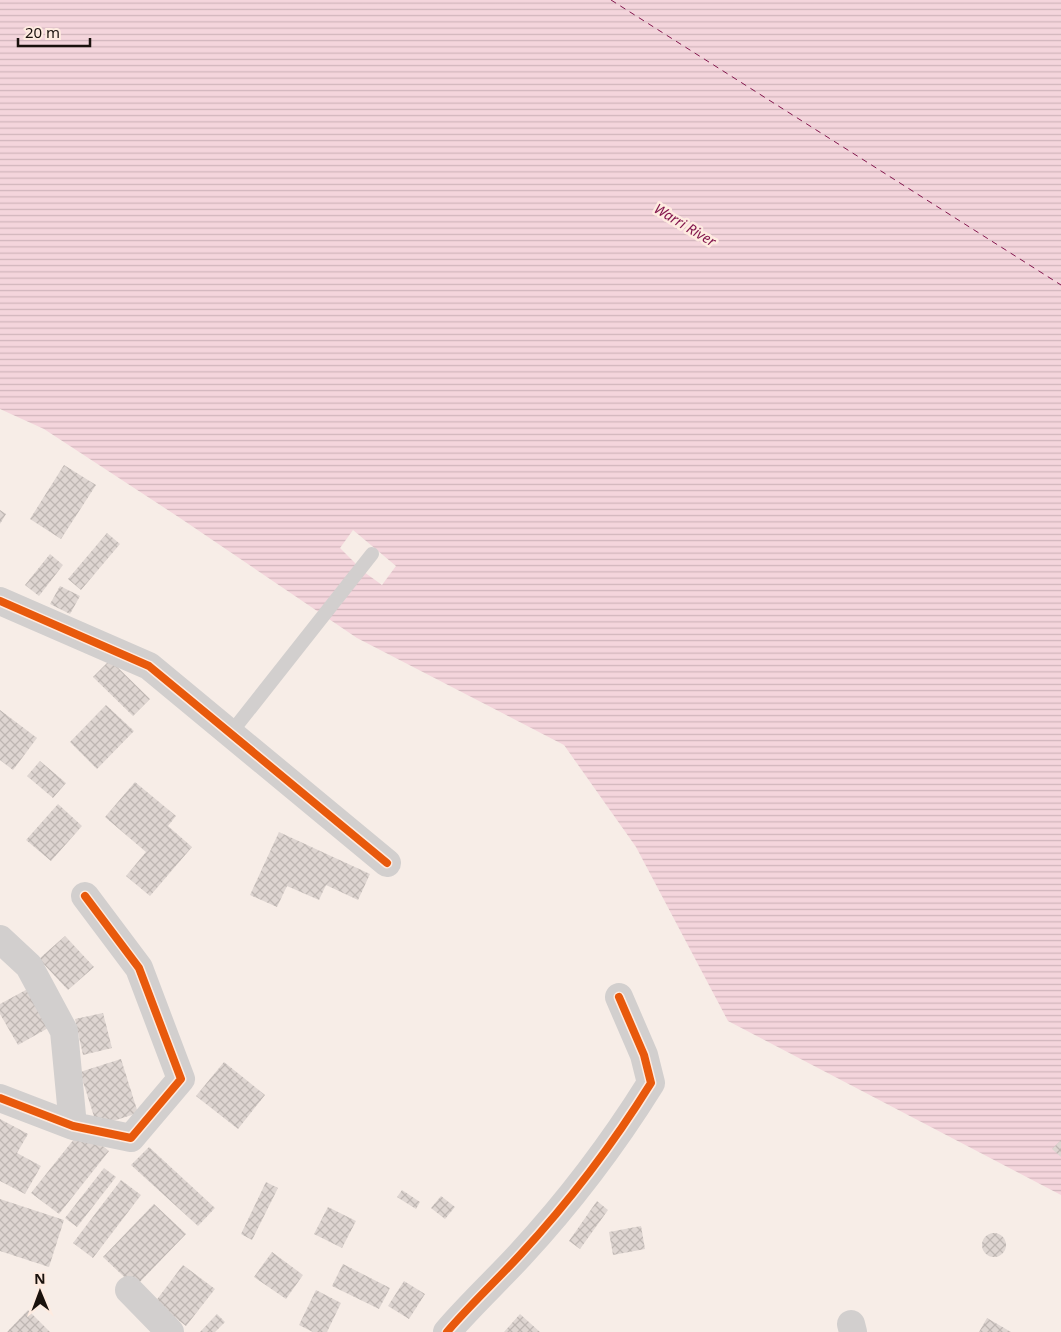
<svg xmlns="http://www.w3.org/2000/svg" width="1061" height="1332" font-family="'Noto Sans',sans-serif">
<defs>
<pattern id="water-rules" width="6" height="5" patternUnits="userSpaceOnUse" patternTransform="scale(1.25)"><rect width="6" height="5" fill="#f4d5dc"/><path d="M0 2.5h6" fill="none" stroke="#d1b6bc"/></pattern>
<pattern id="building-cross-hatch" width="8" height="8" patternUnits="userSpaceOnUse" patternTransform="scale(1.25)"><rect width="8" height="8" fill="#ded5d1"/><path d="M0 0l8 8M0 8l8-8" fill="none" stroke="#beb6b2"/></pattern>
</defs>
<rect width="100%" height="100%" fill="#f7ede7"/>
<path fill="url(#water-rules)" d="M 0,0 L 1061,0 L 1061,1195 L 728,1021 L 636,847 L 564,745 L 357,638 L 180,518 L 44,429 L 0,409 Z"/>
<path fill="#f7ede7" d="M 353,530 L 396,566 L 382,585 L 364,572 L 340,548 Z"/>
<g fill="none" stroke-linecap="round" stroke-linejoin="round">
<path stroke="#84174e" stroke-width="1" stroke-dasharray="6 5" stroke-linecap="butt" d="M 611,0 L 1061,285"/>
</g>
<path fill="url(#building-cross-hatch)" d="M 64,465 L 96,485 L 61,539 L 30,519 Z
M 0,510 L 6,514 L 0,524 Z
M 107,533 L 120,544 L 81,590 L 68,579 Z
M 50,554 L 63,565 L 39,596 L 25,585 Z
M 60,586 L 80,596 L 70,614 L 50,604 Z
M 110,660 L 150,699 L 133,716 L 93,677 Z
M 106,705 L 134,731 L 97,769 L 70,742 Z
M 0,710 L 37,738 L 13,770 L 0,760 Z
M 40,761 L 66,783 L 53,798 L 27,776 Z
M 135,782 L 176,816 L 168,826 L 192,847 L 150,896 L 126,876 L 146,852 L 105,817 Z
M 58,804 L 82,826 L 51,861 L 26,840 Z
M 279,832 L 370,874 L 358,900 L 326,885 L 319,900 L 287,886 L 277,907 L 250,895 Z
M 65,936 L 94,967 L 68,990 L 39,959 Z
M 35,985 L 57,1023 L 18,1045 L 0,1014 L 0,1004 Z
M 103,1013 L 112,1048 L 83,1055 L 75,1019 Z
M 121,1059 L 138,1113 L 97,1126 L 80,1072 Z
M 224,1062 L 265,1095 L 238,1129 L 196,1096 Z
M 0,1119 L 28,1134 L 17,1153 L 41,1166 L 25,1194 L 0,1181 Z
M 82,1129 L 109,1151 L 59,1214 L 31,1193 Z
M 1061,1140 L 1061,1157 L 1052,1149 Z
M 149,1147 L 215,1208 L 198,1226 L 131,1165 Z
M 104,1168 L 116,1177 L 77,1227 L 65,1218 Z
M 121,1180 L 141,1195 L 93,1258 L 73,1243 Z
M 266,1182 L 278,1188 L 252,1240 L 241,1234 Z
M 402,1190 L 420,1202 L 416,1209 L 397,1197 Z
M 441,1196 L 455,1207 L 445,1219 L 431,1208 Z
M 0,1199 L 64,1220 L 49,1267 L 0,1251 Z
M 597,1201 L 608,1210 L 580,1249 L 569,1241 Z
M 154,1204 L 186,1234 L 135,1287 L 103,1257 Z
M 328,1207 L 356,1221 L 342,1248 L 314,1234 Z
M 641,1226 L 645,1249 L 613,1255 L 609,1232 Z
M982 1245a12 12 0 1 1 24 0a12 12 0 1 1-24 0Z
M 272,1252 L 303,1275 L 286,1299 L 254,1277 Z
M 343,1264 L 390,1288 L 379,1309 L 332,1286 Z
M 183,1265 L 215,1289 L 186,1326 L 155,1302 Z
M 404,1281 L 425,1294 L 409,1319 L 388,1306 Z
M 316,1290 L 341,1303 L 327,1332 L 313,1332 L 299,1325 Z
M 28,1310 L 50,1332 L 7,1332 Z
M 217,1314 L 225,1322 L 215,1332 L 200,1332 Z
M 520,1314 L 540,1332 L 504,1332 Z
M 987,1318 L 1011,1332 L 979,1332 Z"/>
<g fill="none" stroke-linecap="round" stroke-linejoin="round">
<path stroke="#d2cfce" stroke-width="14" d="M 230,734 L 372,554"/>
<path stroke="#d2cfce" stroke-width="28" d="M 0,601 L 149,666 L 387,863
M 0,939 L 29,966 L 64,1031 L 73,1126
M 0,1098 L 73,1126 L 131,1138 L 181,1079 L 139,968 L 85,896
M 129,1290 L 170,1332
M 851,1324 L 853,1332
M 447,1332 C 470,1305 496,1281 520,1255 C 569,1202 613,1144 651,1083 L 644,1055 L 619,997"/>
<defs>
<path id="cycleway" d="M 0,601 L 149,666 L 387,863
M 0,1098 L 73,1126 L 131,1138 L 181,1079 L 139,968 L 85,896
M 447,1332 C 470,1305 496,1281 520,1255 C 569,1202 613,1144 651,1083 L 644,1055 L 619,997"/>
</defs>
<use href="#cycleway" stroke="#feebe0" stroke-width="11"/>
<use href="#cycleway" stroke="#e8590c" stroke-width="8"/>
</g>
<g text-anchor="middle" stroke-width="5" stroke-linejoin="round" paint-order="stroke">
<g font-size="14" font-style="italic" fill="#84174e" stroke="#feebe0">
<text transform="translate(685 225) rotate(31)" y="5">Warri River</text>
</g>
</g>
<g transform="translate(40 1292) rotate(359)" stroke="#feebe0" stroke-width="4" paint-order="stroke">
<path d="M0-4L9 19L0 12L-9 19Z" fill="#1a120d"/>
<text y="-8" font-size="14" font-weight="bold" text-anchor="middle" fill="#1a120d">N</text>
</g>
<path d="M18 38v8h72v-8" fill="none" stroke="#1a120d" stroke-width="2.5"/>
<text x="25" y="38" font-size="15" fill="#1a120d" stroke="#feebe0" stroke-width="4" paint-order="stroke">20 m</text>
</svg>
